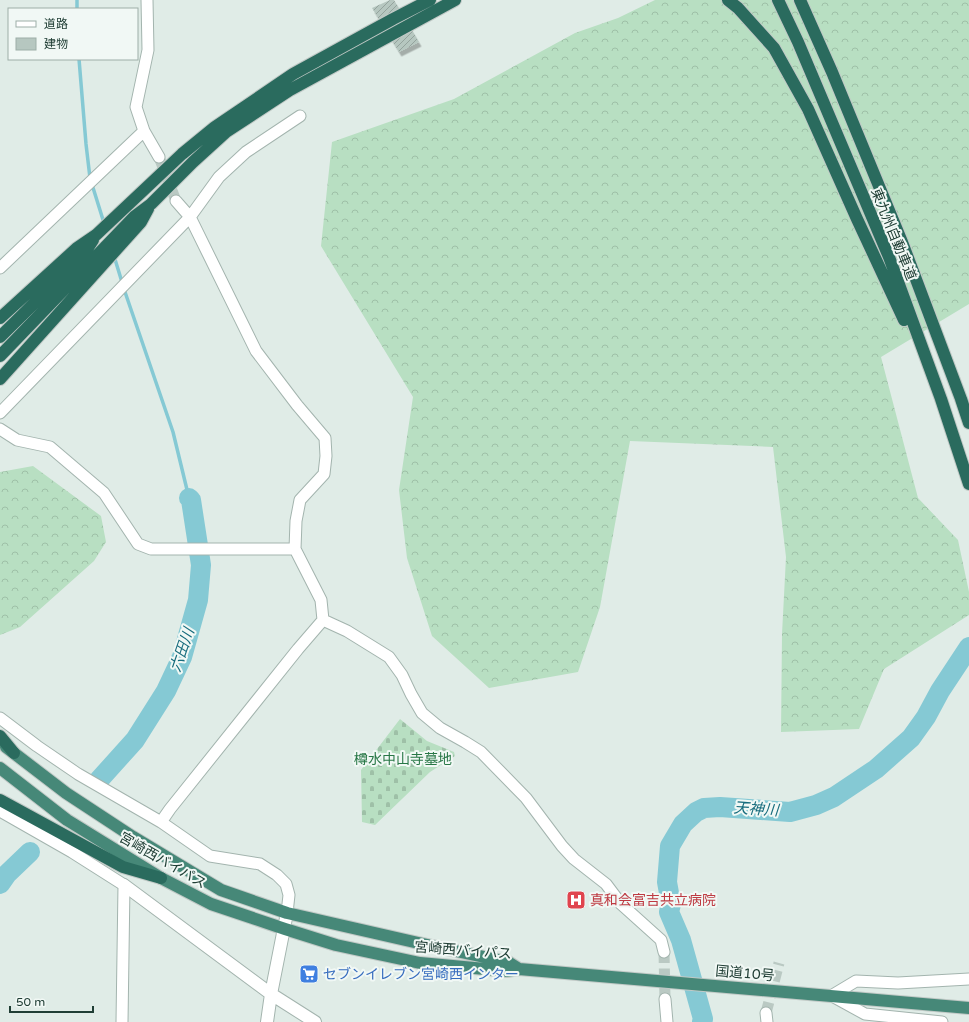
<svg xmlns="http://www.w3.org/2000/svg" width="969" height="1022" font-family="'Varela Round','Noto Sans JP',sans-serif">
<defs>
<pattern id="forest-crowns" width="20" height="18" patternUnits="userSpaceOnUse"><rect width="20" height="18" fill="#b8dfc2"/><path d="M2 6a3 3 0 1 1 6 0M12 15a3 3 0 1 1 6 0" fill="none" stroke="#9ec0a7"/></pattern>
<pattern id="cemetery-stones" width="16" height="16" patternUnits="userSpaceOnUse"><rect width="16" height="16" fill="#b8dfc2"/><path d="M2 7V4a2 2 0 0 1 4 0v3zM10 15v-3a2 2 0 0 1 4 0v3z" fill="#9ec0a7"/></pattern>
<pattern id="building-hatch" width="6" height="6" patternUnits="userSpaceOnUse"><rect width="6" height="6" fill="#b6c7c0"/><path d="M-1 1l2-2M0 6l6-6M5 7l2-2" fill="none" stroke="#94a39d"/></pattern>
<filter id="shadow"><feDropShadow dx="2.5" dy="4.5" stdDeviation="0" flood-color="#0004"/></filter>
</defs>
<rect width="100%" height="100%" fill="#e0ece7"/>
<path fill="url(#forest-crowns)" d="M 655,0 L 969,0 L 969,304 L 881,357 L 918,498 L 958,540 L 969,592 L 969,615 L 884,669 L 859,729 L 781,732 L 782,634 L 786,557 L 773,447 L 630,441 L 600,607 L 578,672 L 489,688 L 432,636 L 407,558 L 399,490 L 413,397 L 321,246 L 332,142 L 454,99 L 575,33 L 618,18 Z
M 33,466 L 101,516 L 106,542 L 94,561 L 20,627 L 0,635 L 0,472 Z"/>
<path fill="url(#cemetery-stones)" d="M 400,719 L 427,741 L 454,752 L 455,756 L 430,772 L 375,825 L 362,822 L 361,770 Z"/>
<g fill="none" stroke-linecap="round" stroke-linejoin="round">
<path stroke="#85c9d4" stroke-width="3.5" d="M 77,0 L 77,9
M 79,59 L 86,144 L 90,178 L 104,223
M 114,256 L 125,292 L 173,432 L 189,498"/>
<path stroke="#85c9d4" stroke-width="20" d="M 99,780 L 135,740 L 166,691 L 182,657 L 198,600 L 201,565 L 191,500 L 189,498
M 0,884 L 7,874 L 30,852
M 702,1022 L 703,1019 L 681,940 L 669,912 L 671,904 L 667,882 L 670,846 L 683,824 L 696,812 L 704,808 L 720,807 L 790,812 L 816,805 L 834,797 L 876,769 L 911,738 L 926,717 L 940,691 L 969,647"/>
</g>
<path fill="url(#building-hatch)" filter="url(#shadow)" d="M 390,0 L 394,0 L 419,42 L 399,52 L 372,8 Z"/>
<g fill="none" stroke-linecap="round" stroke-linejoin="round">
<path stroke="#bac9c3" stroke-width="11" stroke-dasharray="11 5.5" stroke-linecap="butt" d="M 159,157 L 176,201
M 664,952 L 665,999
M 766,1013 L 779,963"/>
<defs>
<path id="minor" d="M 147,0 L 148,50 L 136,107 L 144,131 L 159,157
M 0,268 L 144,131
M 0,413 L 190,217 L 219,177 L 246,152 L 300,116
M 0,429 L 17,440 L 50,447 L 104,493 L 138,544 L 151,549 L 295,549
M 323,620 L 347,631 L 389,657 L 402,675 L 411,694 L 422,713 L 440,728 L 465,742 L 481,752 L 526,798 L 562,846 L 574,859 L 606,884 L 621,904 L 661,940 L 664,952
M 0,718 L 37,746 L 78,774 L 161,822 L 210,856 L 260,864 L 277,875 L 286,884 L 289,895 L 287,913
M 0,811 L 72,852 L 124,885 L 122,1022
M 161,822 L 170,809 L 298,649 L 323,620 L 321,600 L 295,549 L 296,521 L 300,500 L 324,474 L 326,456 L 325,438 L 297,405 L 256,351 L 190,217 L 176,201
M 831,996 L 856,981 L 898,983 L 969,979
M 834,997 L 865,1014 L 942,1022
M 665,999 L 667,1022
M 766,1013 L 767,1022"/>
<path id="tertiary" d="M 124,885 L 271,994 L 315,1022
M 267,1022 L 271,994 L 287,913"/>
<path id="trunk" d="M 6,747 L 66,793 L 133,837 L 221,890 L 287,913 L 423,944 L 508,962 L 519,969
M 0,768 L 67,820 L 161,878 L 211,904 L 285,929 L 336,945 L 420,963 L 507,971 L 519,969 L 969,1008"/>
<path id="motorway" d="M 728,0 L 738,8 L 774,48 L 808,109 L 857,219 L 904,320
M 778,0 L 798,42 L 889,257 L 941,399 L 969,484
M 800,0 L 832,72 L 902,242 L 961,399 L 969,423
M 0,318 L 77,248 L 96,235 L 182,154 L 215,127 L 293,74 L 393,19 L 430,0
M 0,337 L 84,254 L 93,240
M 0,356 L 135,216 L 151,204 L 193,162 L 226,132 L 290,90 L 455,0
M 0,379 L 141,222 L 148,209
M 0,736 L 14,753
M 0,800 L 123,867 L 161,878"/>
</defs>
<use href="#minor" stroke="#a3b4ae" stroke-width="13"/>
<use href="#tertiary" stroke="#a3b4ae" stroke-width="14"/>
<use href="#trunk" stroke="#c1c9c6" stroke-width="14"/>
<use href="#motorway" stroke="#c1c9c6" stroke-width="14"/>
<use href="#minor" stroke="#fff" stroke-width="11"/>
<use href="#tertiary" stroke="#fff" stroke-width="12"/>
<use href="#trunk" stroke="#468878" stroke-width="12"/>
<use href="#motorway" stroke="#2a6b5e" stroke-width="12"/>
</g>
<defs>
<symbol id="hospital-square" viewBox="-11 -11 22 22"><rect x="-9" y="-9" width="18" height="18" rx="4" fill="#e0444e" stroke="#f1f8f5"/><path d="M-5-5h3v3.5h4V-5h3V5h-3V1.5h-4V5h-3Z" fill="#fff"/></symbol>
<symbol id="supermarket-square" viewBox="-11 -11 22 22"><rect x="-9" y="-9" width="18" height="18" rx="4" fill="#3f7fe0" stroke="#f1f8f5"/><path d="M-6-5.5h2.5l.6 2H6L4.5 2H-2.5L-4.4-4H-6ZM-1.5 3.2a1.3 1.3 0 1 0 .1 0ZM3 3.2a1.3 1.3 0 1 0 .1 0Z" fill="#fff"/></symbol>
</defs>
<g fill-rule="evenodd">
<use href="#hospital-square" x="565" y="889" width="22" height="22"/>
<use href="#supermarket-square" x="298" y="963" width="22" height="22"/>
</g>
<g text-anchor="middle" stroke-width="4" stroke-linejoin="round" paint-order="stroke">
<g font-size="14" fill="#203e35" stroke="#f1f8f5">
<text transform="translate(894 234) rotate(68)" y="5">東九州自動車道</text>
<text transform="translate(163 860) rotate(30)" y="5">宮崎西バイパス</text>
<text transform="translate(463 950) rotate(4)" y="5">宮崎西バイパス</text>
<text transform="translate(745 973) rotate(5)" y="5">国道10号</text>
</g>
<g font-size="14" fill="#287746" stroke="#f1f8f5">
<text x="403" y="764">樽水中山寺墓地</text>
</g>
<g font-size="14" fill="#be3a42" stroke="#f1f8f5" text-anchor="start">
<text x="590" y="905">真和会富吉共立病院</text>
</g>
<g font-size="14" fill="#366cbe" stroke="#f1f8f5" text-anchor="start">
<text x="323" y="979">セブンイレブン宮崎西インター</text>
</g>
<g font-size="15" font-style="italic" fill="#176c7d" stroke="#f1f8f5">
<text transform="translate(182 650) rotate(-71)" y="5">六田川</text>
<text transform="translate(756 809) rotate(4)" y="5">天神川</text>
</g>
</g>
<rect x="8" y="8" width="130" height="52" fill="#f1f8f5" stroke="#9daea8"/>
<rect x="16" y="21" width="20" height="6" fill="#ffffff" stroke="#9daea8"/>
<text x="44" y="28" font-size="12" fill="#203e35">道路</text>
<rect x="16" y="38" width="20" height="12" fill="#b6c7c0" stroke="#9daea8"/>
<text x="44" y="48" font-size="12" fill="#203e35">建物</text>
<path d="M10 1006v6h83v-6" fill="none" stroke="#203e35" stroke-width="2"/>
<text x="16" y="1006" font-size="12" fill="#203e35" stroke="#f1f8f5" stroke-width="3" paint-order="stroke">50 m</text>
</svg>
